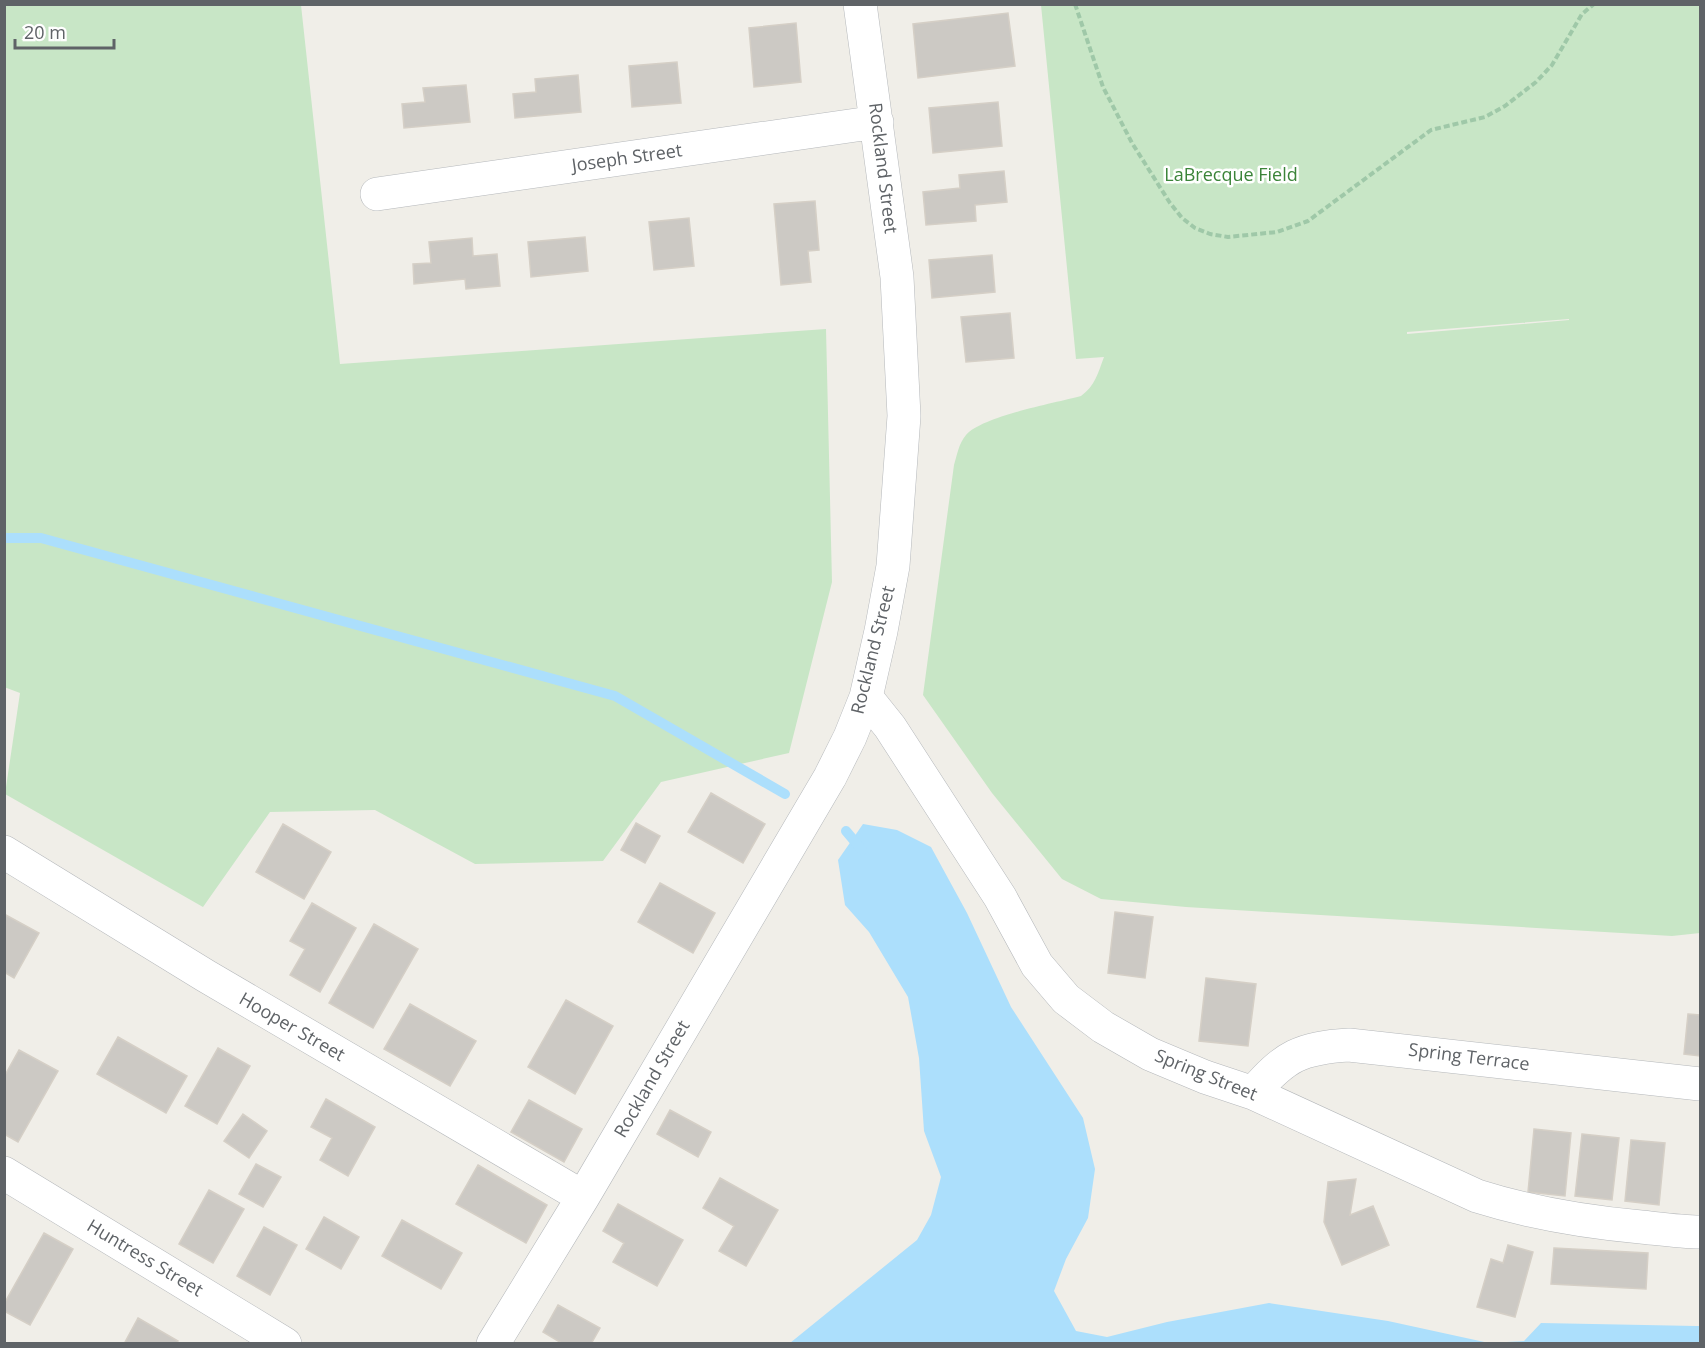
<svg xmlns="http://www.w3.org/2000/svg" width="1705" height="1348" font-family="'Open Sans',sans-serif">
<rect width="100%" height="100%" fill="#f0eee8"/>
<path fill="#c8e6c6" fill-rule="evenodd" d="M 5,4 L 301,5 L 340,364 L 826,329 L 832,582 L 789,753 L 661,782 L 603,861 L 475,864 L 375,810 L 270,812 L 203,907 L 5,794 L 20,693 L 4,687 Z
M 1041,5 L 1700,5 L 1700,933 L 1672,936 L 1186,907 L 1101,899 L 1062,879 L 992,793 L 923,695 L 954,465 C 957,455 959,443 966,435 C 983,416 1055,403 1081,396 C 1095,386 1098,373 1104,357 L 1076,359 ZM 1569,319 L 1569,320 L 1407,334 L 1407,332 Z"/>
<path fill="#acdffc" d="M 863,824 L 897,830 L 931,847 L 967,913 L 1011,1007 L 1083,1118 L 1095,1169 L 1088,1218 L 1066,1259 L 1054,1291 L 1076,1331 L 1107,1337 L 1167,1322 L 1269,1303 L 1388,1321 L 1489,1343 L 1524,1341 L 1541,1323 L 1696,1326 L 1700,1326 L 1700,1343 L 790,1343 L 917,1240 L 931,1215 L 941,1177 L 924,1131 L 919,1058 L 908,997 L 869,932 L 845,905 L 838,860 Z"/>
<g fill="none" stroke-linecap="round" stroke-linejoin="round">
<path stroke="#acdffc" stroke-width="10" d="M 4,538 L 41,538 L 615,696 L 785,794
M 846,831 L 862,850"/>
</g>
<path fill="#ccc9c4" stroke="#d5cfc6" stroke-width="1.5" d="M 1008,13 L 1015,66 L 918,78 L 913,24 Z
M 796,23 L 801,82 L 754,87 L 749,28 Z
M 677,62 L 681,103 L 632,107 L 629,66 Z
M 578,75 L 581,112 L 515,118 L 513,94 L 536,92 L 535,79 Z
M 466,85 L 470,122 L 404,128 L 402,104 L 425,102 L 423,88 Z
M 998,102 L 1002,146 L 933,153 L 929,108 Z
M 1004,171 L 1007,202 L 975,205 L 976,221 L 926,225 L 923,192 L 960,188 L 959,175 Z
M 815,201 L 819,250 L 808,251 L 811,282 L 781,285 L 774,204 Z
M 689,218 L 694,266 L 654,270 L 649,222 Z
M 585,237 L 588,271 L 531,277 L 528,242 Z
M 472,238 L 473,256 L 497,254 L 500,286 L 466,289 L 465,279 L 414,284 L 413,264 L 431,263 L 429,242 Z
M 992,255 L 995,292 L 932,298 L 929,260 Z
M 1010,313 L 1014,358 L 966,362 L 961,317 Z
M 711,793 L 765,824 L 743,863 L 688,832 Z
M 636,823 L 660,836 L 645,863 L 621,850 Z
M 283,824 L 331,852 L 304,899 L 256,872 Z
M 660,883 L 715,913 L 693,953 L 638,922 Z
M 312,903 L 356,928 L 320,992 L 290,975 L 305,949 L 290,941 Z
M 1115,912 L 1153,917 L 1145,978 L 1108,973 Z
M 4,914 L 39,933 L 14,978 L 4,972 Z
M 374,924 L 418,949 L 373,1028 L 329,1003 Z
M 1206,978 L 1256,984 L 1248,1046 L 1199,1041 Z
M 566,1000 L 613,1026 L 575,1094 L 528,1067 Z
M 410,1004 L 476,1041 L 450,1086 L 384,1049 Z
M 1688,1014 L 1700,1015 L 1700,1056 L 1684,1054 Z
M 118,1037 L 187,1076 L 166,1113 L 97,1074 Z
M 218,1048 L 250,1066 L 217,1124 L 185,1106 Z
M 19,1050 L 58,1071 L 18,1142 L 4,1134 L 4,1077 Z
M 326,1099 L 375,1127 L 348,1176 L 320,1160 L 332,1138 L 311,1127 Z
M 529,1100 L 582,1129 L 564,1162 L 511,1132 Z
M 670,1110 L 711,1132 L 698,1157 L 657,1134 Z
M 243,1114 L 267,1131 L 249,1158 L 224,1141 Z
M 1534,1129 L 1571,1133 L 1565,1196 L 1528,1192 Z
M 1582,1134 L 1619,1138 L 1612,1200 L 1575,1196 Z
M 1631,1140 L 1665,1143 L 1659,1205 L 1625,1201 Z
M 256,1164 L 281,1177 L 263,1207 L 239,1194 Z
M 478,1165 L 547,1205 L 526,1243 L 456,1204 Z
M 720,1178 L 778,1210 L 746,1266 L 719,1251 L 734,1226 L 703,1208 Z
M 1356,1179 L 1350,1215 L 1373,1206 L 1389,1245 L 1342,1265 L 1324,1222 L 1328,1182 Z
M 209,1190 L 244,1209 L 213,1263 L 179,1244 Z
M 618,1204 L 683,1240 L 657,1286 L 613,1262 L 624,1243 L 603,1231 Z
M 324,1217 L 359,1237 L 341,1269 L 306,1249 Z
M 402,1220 L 462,1253 L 441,1289 L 382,1256 Z
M 264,1227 L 297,1245 L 270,1295 L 237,1276 Z
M 44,1233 L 73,1249 L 30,1325 L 4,1311 L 4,1304 Z
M 1508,1245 L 1533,1252 L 1515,1317 L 1477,1307 L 1491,1259 L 1503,1263 Z
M 1554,1248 L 1648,1253 L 1646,1289 L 1551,1284 Z
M 558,1305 L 600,1328 L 591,1344 L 563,1344 L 543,1332 Z
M 138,1318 L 178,1341 L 176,1344 L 124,1344 Z"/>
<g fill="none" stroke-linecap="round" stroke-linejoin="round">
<defs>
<path id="minor" d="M 377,194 L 877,122
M 866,697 L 890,727 L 1000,897 L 1037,965 L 1066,999 L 1103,1027 L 1150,1054 L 1205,1077 L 1253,1093 L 1477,1196 C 1531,1213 1585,1222 1641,1227 C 1660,1229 1681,1232 1700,1232
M 4,852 L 206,976 L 583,1197
M 1253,1093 C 1285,1056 1300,1048 1349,1045 L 1700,1084
M 4,1173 L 285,1344
M 493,1344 L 583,1197 L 830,777 L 850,737 L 866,697 L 881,631 L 893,566 L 904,416 L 897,277 L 860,4"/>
</defs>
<use href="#minor" stroke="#b5b8bb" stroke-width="34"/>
<path stroke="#9fc8a8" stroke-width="4" stroke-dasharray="6 3" stroke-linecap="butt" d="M 1075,4 L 1103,87 L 1132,143 L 1170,203 L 1182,218 L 1195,228 L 1210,234 L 1228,237 L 1277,232 L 1308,221 L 1431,130 L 1485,117 L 1505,106 L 1536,82 L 1552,65 L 1582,14 L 1594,4"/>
<use href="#minor" stroke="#fff" stroke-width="33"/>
</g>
<g text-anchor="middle" stroke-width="5" stroke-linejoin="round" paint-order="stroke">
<g font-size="18" fill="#5f6367" stroke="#fff">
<text transform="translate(627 158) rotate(-8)" y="6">Joseph Street</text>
<text transform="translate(883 168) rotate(83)" y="6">Rockland Street</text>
<text transform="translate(873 650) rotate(-76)" y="6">Rockland Street</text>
<text transform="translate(292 1027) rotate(30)" y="6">Hooper Street</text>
<text transform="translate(1469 1057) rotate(7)" y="6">Spring Terrace</text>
<text transform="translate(1206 1075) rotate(22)" y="6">Spring Street</text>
<text transform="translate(652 1079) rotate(-60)" y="6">Rockland Street</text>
<text transform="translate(145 1258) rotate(31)" y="6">Huntress Street</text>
</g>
<g font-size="18" fill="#3b8439" stroke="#fff">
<text x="1231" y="181">LaBrecque Field</text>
</g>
</g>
<rect width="1705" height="1348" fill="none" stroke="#5f6367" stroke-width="12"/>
<path d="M15 39v9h99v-9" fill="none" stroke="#5f6367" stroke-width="3"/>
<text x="24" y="39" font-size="18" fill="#5f6367" stroke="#ffffff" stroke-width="4.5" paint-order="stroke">20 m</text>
</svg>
